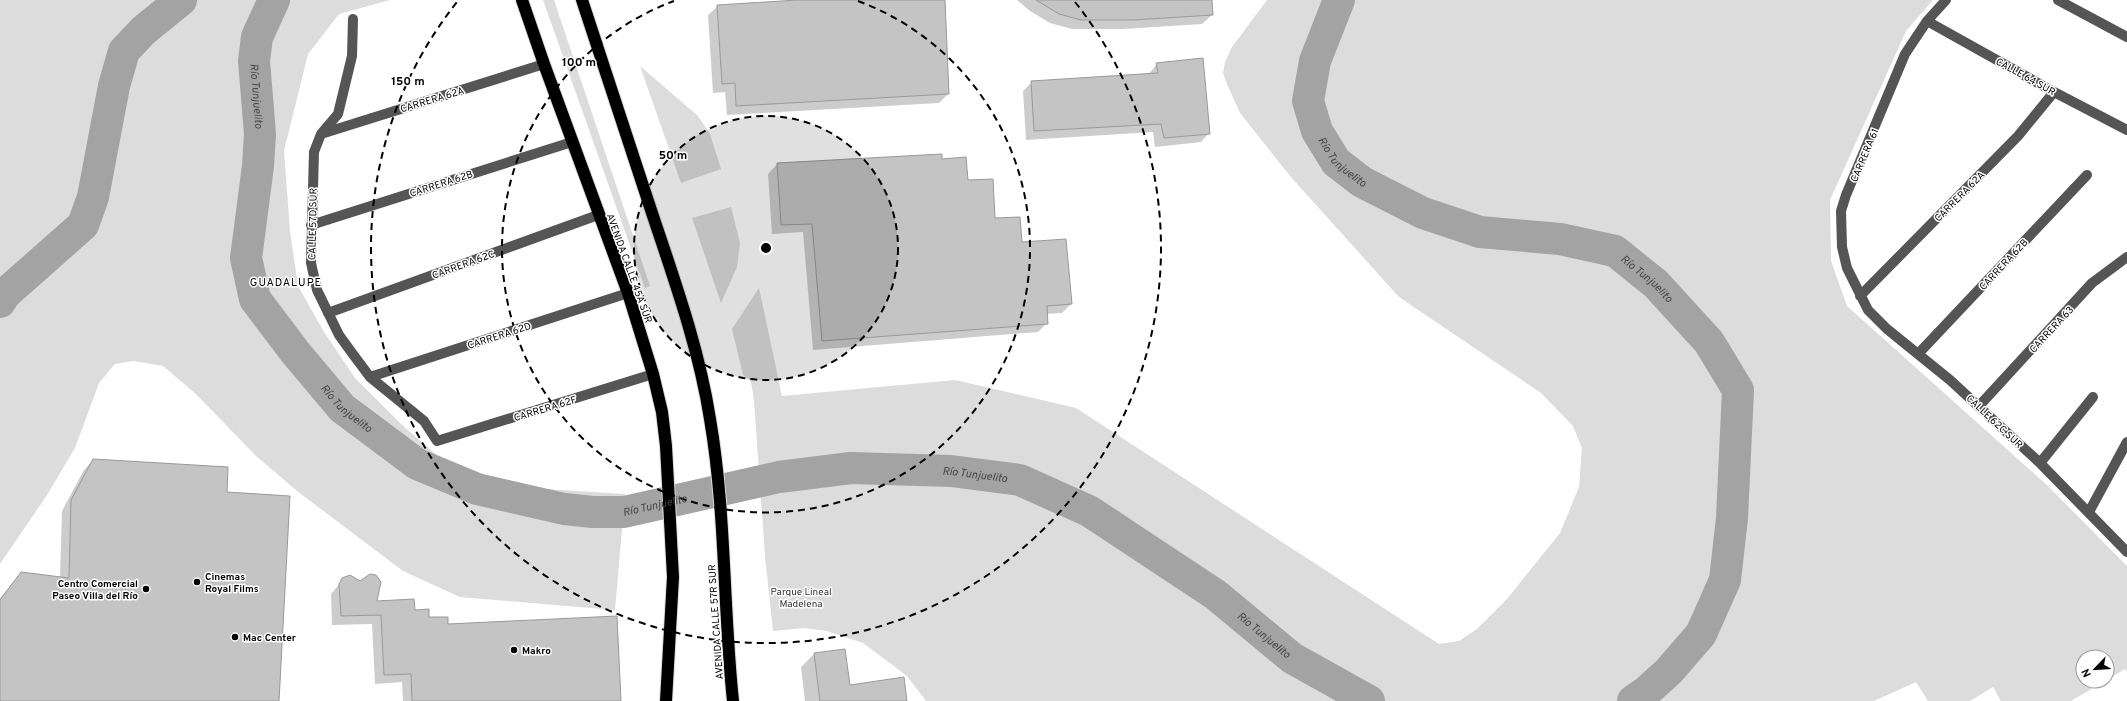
<svg xmlns="http://www.w3.org/2000/svg" width="2127" height="701" font-family="Overpass,sans-serif">
<rect width="100%" height="100%" fill="#fff"/>
<path fill="#dcdcdc" d="M 0,0 L 390,0 L 339,14 L 308,54 L 284,151 L 290,231 L 298,286 L 324,332 L 355,378 L 401,424 L 439,457 L 486,476 L 545,489 L 625,494 L 615,610 L 460,597 L 403,571 L 297,491 L 256,456 L 196,394 L 163,366 L 134,361 L 115,364 L 99,383 L 75,448 L 47,495 L 0,564 Z
M 543,0 L 554,0 L 650,286 L 645,288 Z
M 1267,0 L 1933,0 L 1906,31 L 1830,200 L 1831,261 L 1847,306 L 2049,487 L 2127,566 L 2127,672 L 2125,669 L 2107,680 L 2107,657 L 2083,657 L 2083,681 L 2105,681 L 2071,701 L 2001,701 L 1993,687 L 1970,701 L 1928,701 L 1916,682 L 1874,701 L 926,701 L 907,676 L 863,643 L 827,631 L 804,628 L 773,631 L 765,556 L 754,401 L 751,382 L 743,375 L 732,329 L 759,288 L 782,396 L 955,380 L 1076,408 L 1439,644 L 1459,641 L 1477,629 L 1507,599 L 1560,533 L 1579,487 L 1582,448 L 1573,426 L 1541,393 L 1399,297 L 1290,176 L 1240,113 L 1227,84 L 1223,73 L 1225,62 L 1232,47 Z
M 640,66 L 698,116 L 710,134 L 721,169 L 681,183 Z
M 731,207 L 740,243 L 737,267 L 721,303 L 692,218 Z"/>
<path fill="#0003" d="M 810,0 L 944,0 L 948,94 L 939,103 L 727,115 L 725,92 L 713,93 L 708,15 L 718,6 Z
M 1017,0 L 1211,0 L 1212,15 L 1202,24 L 1123,29 L 1072,29 L 1050,23 L 1030,11 Z
M 1157,64 L 1209,133 L 1201,142 L 1155,147 L 1153,132 L 1026,140 L 1023,91 L 1032,82 L 1148,75 Z
M 941,155 L 941,160 L 967,181 L 994,219 L 1021,243 L 1071,304 L 1062,313 L 1046,314 L 1047,323 L 1038,332 L 813,350 L 803,232 L 772,234 L 768,174 L 777,164 Z
M 93,460 L 226,493 L 289,497 L 279,701 L 0,701 L 0,598 L 21,573 L 60,578 L 62,511 L 84,470 Z
M 345,577 L 375,602 L 414,611 L 620,701 L 403,701 L 402,682 L 375,684 L 372,624 L 332,625 L 331,594 Z
M 814,654 L 849,686 L 906,701 L 805,701 L 801,667 Z"/>
<g fill="none" stroke-linecap="round" stroke-linejoin="round">
<g stroke="#a3a3a3" stroke-width="32">
<path id="s1" d="M 274,0 L 257,37 L 254,61 L 260,134 L 258,166 L 246,258 L 255,299 L 295,352 L 342,408 L 417,464 L 477,489 L 564,509 L 593,512 L 624,512 L 779,477 L 851,468 L 951,471 L 1020,480 L 1089,511 L 1216,595 L 1292,658 L 1369,701"/>
<path id="s2" d="M 1339,0 L 1315,61 L 1308,101 L 1317,131 L 1336,162 L 1362,182 L 1423,213 L 1480,232 L 1560,239 L 1615,251 L 1656,284 L 1709,342 L 1738,390 L 1732,518 L 1725,580 L 1701,634 L 1669,671 L 1646,692 L 1633,701"/>
<path d="M 0,302 L 5,294 L 83,225 L 93,197 L 114,86 L 124,51 L 144,30 L 181,0"/>
</g>
</g>
<path fill="#c4c4c4" stroke="#999" d="M 798,0 L 945,0 L 949,94 L 736,106 L 735,83 L 722,84 L 717,5 Z
M 1036,0 L 1212,0 L 1213,15 L 1133,20 L 1081,20 L 1059,14 Z
M 1203,58 L 1210,134 L 1164,138 L 1161,124 L 1034,131 L 1031,81 L 1158,73 L 1156,63 Z
M 942,154 L 942,159 L 966,157 L 968,180 L 993,179 L 995,218 L 1020,217 L 1022,242 L 1066,239 L 1072,304 L 1047,306 L 1048,324 L 822,341 L 812,224 L 781,225 L 777,163 Z
M 93,459 L 228,467 L 227,492 L 290,496 L 279,701 L 0,701 L 0,600 L 21,572 L 69,578 L 71,500 Z
M 370,574 L 376,575 L 381,582 L 377,601 L 414,599 L 415,610 L 429,609 L 429,617 L 448,617 L 448,624 L 617,616 L 621,701 L 412,701 L 411,674 L 384,675 L 381,615 L 341,616 L 339,584 L 342,578 L 350,575 L 360,581 Z
M 845,649 L 850,685 L 904,677 L 907,701 L 820,701 L 814,653 Z"/>
<g fill="none" stroke-linecap="round" stroke-linejoin="round">
<defs>
<path id="highway" d="M 522,0 L 544,64 L 628,293 L 653,374 L 662,412 L 666,446 L 673,577 L 666,701
M 582,0 C 605,70 628,140 651,210 C 674,279 699,348 710,419 C 726,512 723,607 733,701"/>
</defs>
<use href="#highway" stroke="#dbdbdb" stroke-width="14"/>
<path stroke="#555" stroke-width="10" d="M 1946,0 L 1927,21 L 1905,54 L 1846,195 L 1841,211 L 1842,247 L 1847,268 L 1868,310 L 1887,329 L 1950,380 L 2040,463 L 2127,552
M 2058,0 L 2127,37
M 353,19 L 352,56 L 338,114 L 321,134 L 314,152 L 311,263 L 317,290 L 339,335 L 352,353 L 370,377 L 424,421 L 437,441 L 653,374
M 1927,21 L 2054,92 L 2127,130
M 321,134 L 544,64
M 311,225 L 572,142
M 1860,296 L 2018,136 L 2054,92
M 328,313 L 598,215
M 1918,354 L 2087,175
M 370,377 L 628,293
M 1979,406 L 2092,283 L 2127,257
M 2040,463 L 2093,397
M 2089,512 L 2127,442"/>
<use href="#highway" stroke="#000" stroke-width="12"/>
</g>
<circle cx="766" cy="248" r="132" fill="#000" fill-opacity=".12"/>
<g fill="none" stroke="#000" stroke-width="2" stroke-dasharray="7 5">
<circle cx="766" cy="248" r="132"/>
<path d="M858 1A264 264 0 1 1 674 1"/>
<path d="M1075 2A395 395 0 1 1 457 2"/>
</g>
<g fill="#000" stroke="#fff" stroke-width="1.5">
<circle cx="197" cy="582" r="4"/>
<circle cx="146" cy="589" r="4"/>
<circle cx="235" cy="637" r="4"/>
<circle cx="514" cy="650" r="4"/>
</g>
<g text-anchor="middle" stroke-width="3" stroke-linejoin="round" paint-order="stroke">
<g font-size="10" fill="#000" stroke="#fff">
<text transform="translate(2026 76) rotate(29)" y="4">CALLE 64 SUR</text>
<text transform="translate(432 99) rotate(-17)" y="4">CARRERA 62A</text>
<text transform="translate(1864 155) rotate(-67)" y="4">CARRERA 61</text>
<text transform="translate(441 183) rotate(-18)" y="4">CARRERA 62B</text>
<text transform="translate(1959 196) rotate(-45)" y="4">CARRERA 62A</text>
<text transform="translate(312 224) rotate(-89)" y="4">CALLE 57D SUR</text>
<text transform="translate(463 264) rotate(-20)" y="4">CARRERA 62C</text>
<text transform="translate(2003 264) rotate(-47)" y="4">CARRERA 62B</text>
<text transform="translate(630 268) rotate(70)" y="4">AVENIDA CALLE 45A SUR</text>
<text transform="translate(2051 329) rotate(-47)" y="4">CARRERA 63</text>
<text transform="translate(499 335) rotate(-18)" y="4">CARRERA 62D</text>
<text transform="translate(545 408) rotate(-17)" y="4">CARRERA 62F</text>
<text transform="translate(1995 421) rotate(43)" y="4">CALLE 62C SUR</text>
<text transform="translate(715 622) rotate(-94)" y="4">AVENIDA CALLE 57R SUR</text>
</g>
<g font-size="10" font-weight="bold" fill="#000" stroke="#fff" text-anchor="start">
<text x="205" y="580">Cinemas<tspan x="205" dy="12">Royal Films</tspan></text>
<text x="138" y="587" text-anchor="end">Centro Comercial<tspan x="138" dy="12">Paseo Villa del Río</tspan></text>
<text x="243" y="641">Mac Center</text>
<text x="522" y="654">Makro</text>
</g>
<g font-size="10" fill="#333" stroke="#fff">
<text x="801" y="595">Parque Lineal<tspan x="801" dy="12">Madelena</tspan></text>
</g>
<g font-size="11" font-style="italic" fill="#444" stroke="#fff">
<text dy="4" stroke="none"><textPath href="#s1" startOffset="100">Río Tunjuelito</textPath></text>
<text dy="4" stroke="none"><textPath href="#s2" startOffset="178">Río Tunjuelito</textPath></text>
<text dy="4" stroke="none"><textPath href="#s2" startOffset="514">Río Tunjuelito</textPath></text>
<text dy="4" stroke="none"><textPath href="#s1" startOffset="448">Río Tunjuelito</textPath></text>
<text dy="4" stroke="none"><textPath href="#s1" startOffset="1108">Río Tunjuelito</textPath></text>
<text dy="4" stroke="none"><textPath href="#s1" startOffset="784">Río Tunjuelito</textPath></text>
<text dy="4" stroke="none"><textPath href="#s1" startOffset="1444">Río Tunjuelito</textPath></text>
</g>
<g font-size="11" letter-spacing="1" fill="#000" stroke="#fff">
<text x="286" y="286">GUADALUPE</text>
</g>
</g>
<circle cx="766" cy="248" r="6" fill="#000" stroke="#fff" stroke-width="2"/>
<g font-size="12" text-anchor="middle" font-weight="bold" fill="#000" stroke="#fff" stroke-width="3" stroke-linejoin="round" paint-order="stroke">
<text x="579" y="66">100 m</text>
<text x="408" y="85">150 m</text>
<text x="673" y="159">50 m</text>
</g>
<g transform="translate(2095 669) rotate(245)"><circle r="19" fill="#ffffff" stroke="#999999"/>
<path d="M0-3L7 15L0 10L-7 15Z" fill="#000000"/>
<text y="-6" font-size="11" font-weight="bold" text-anchor="middle" fill="#000000">N</text>
</g>
</svg>
